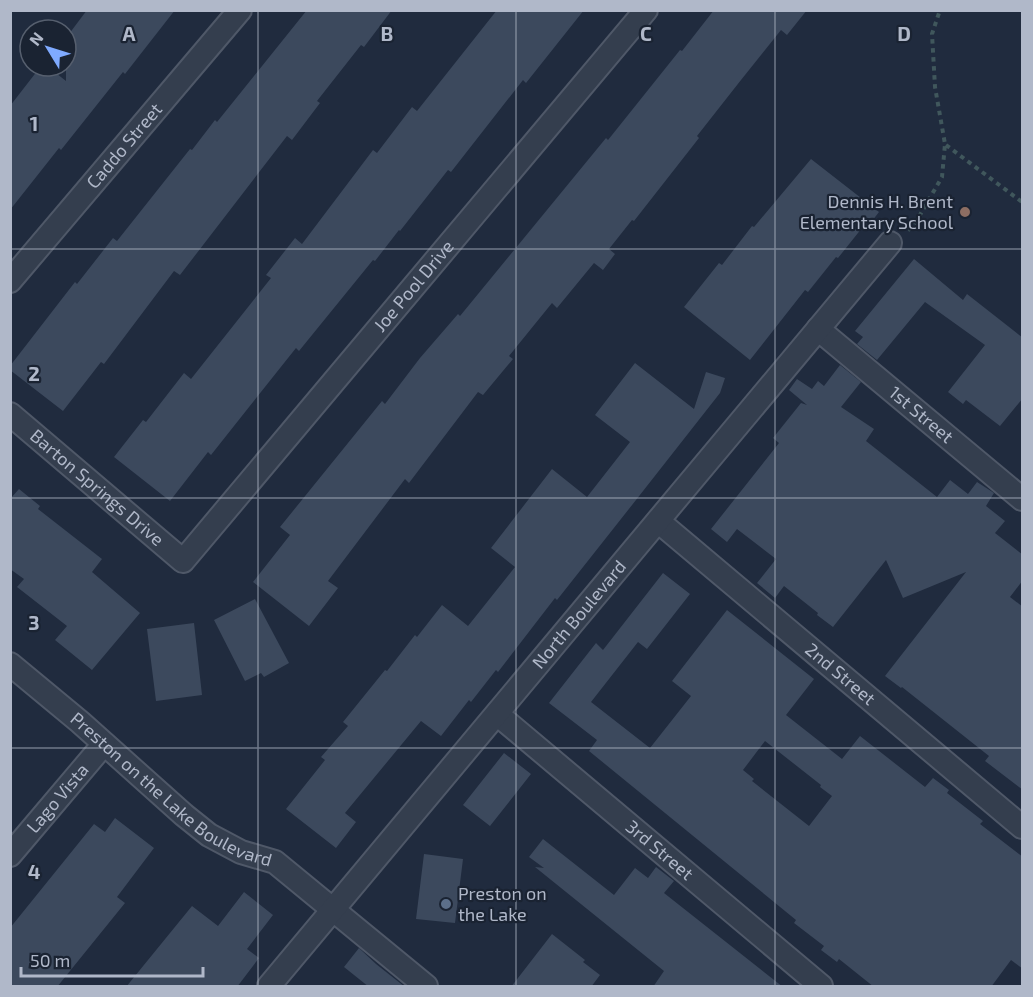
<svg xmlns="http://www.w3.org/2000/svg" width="1033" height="997" font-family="'Exo 2',sans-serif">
<rect width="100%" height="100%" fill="#202b3e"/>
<path fill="#3c495d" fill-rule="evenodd" d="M 87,10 L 175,10 L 125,74 L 123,72 L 61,150 L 59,148 L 10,210 L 10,106 L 41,66 L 47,66 L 66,81 L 66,38 Z
M 307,10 L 392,10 L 364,47 L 361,45 L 317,101 L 320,103 L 292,140 L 287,136 L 180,275 L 174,271 L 104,364 L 101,362 L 63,411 L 10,370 L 10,366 L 75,282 L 77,284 L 113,238 L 117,241 L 190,149 L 192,150 L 215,120 L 217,122 Z
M 497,10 L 584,10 L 526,83 L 523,80 L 451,172 L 448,170 L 400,231 L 399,230 L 375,261 L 373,260 L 299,351 L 296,348 L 211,455 L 208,452 L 170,501 L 114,457 L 143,420 L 146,422 L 184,373 L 191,379 L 271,278 L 266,275 L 295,238 L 302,244 L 373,150 L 377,153 L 412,107 L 417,111 Z
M 714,10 L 807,10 L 787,35 L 781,30 L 741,80 L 697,136 L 699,138 L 634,221 L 632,220 L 609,249 L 615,254 L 603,270 L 594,263 L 557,308 L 552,303 L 509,356 L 513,359 L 483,395 L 478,392 L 409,483 L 405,479 L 328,581 L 338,588 L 309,626 L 253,582 L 290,535 L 280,527 L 382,401 L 385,404 L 420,358 L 458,314 L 460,316 L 606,138 L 608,140 L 680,50 L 682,51 Z
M 811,159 L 879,212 L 865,230 L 862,228 L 838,258 L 836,257 L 808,292 L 805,290 L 750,360 L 684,307 L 719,263 L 722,265 L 752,226 L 754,227 Z
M 914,259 L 963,300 L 967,294 L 1023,338 L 1023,398 L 1000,426 L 966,400 L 963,404 L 948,392 L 985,345 L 925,302 L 877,360 L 857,344 L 863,337 L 855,331 Z
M 635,363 L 694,409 L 706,372 L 725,378 L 720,393 L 636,500 L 557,600 L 555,598 L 498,672 L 496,670 L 471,702 L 469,700 L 441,736 L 421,721 L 345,813 L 356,822 L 336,848 L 286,809 L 325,760 L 321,757 L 348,726 L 343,722 L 385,670 L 387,671 L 415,635 L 417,637 L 442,605 L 468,626 L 515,567 L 491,548 L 552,469 L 587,497 L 630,442 L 595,415 Z
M 840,365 L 861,382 L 841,407 L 874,429 L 866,441 L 937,497 L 950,480 L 968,494 L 977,482 L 991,491 L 994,493 L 986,506 L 1005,521 L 995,533 L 1023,555 L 1023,580 L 1010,597 L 1023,607 L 1023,790 L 985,761 L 989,756 L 902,687 L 901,688 L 885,676 L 966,572 L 903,598 L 886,560 L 833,627 L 817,615 L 818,613 L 784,586 L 775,598 L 757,583 L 776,559 L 737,529 L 727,542 L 711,529 L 779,443 L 773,438 L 801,403 L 807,405 L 789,390 L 797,379 L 812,389 L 818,381 L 824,386 Z
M 19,489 L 40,506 L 38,509 L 102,559 L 92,572 L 140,613 L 92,670 L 55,640 L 67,626 L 17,587 L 24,579 L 10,569 L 10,499 Z
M 663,573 L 690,594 L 647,649 L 638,642 L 591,702 L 650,748 L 691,696 L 672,681 L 727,610 L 814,679 L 786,715 L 842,759 L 860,736 L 925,787 L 933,778 L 949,790 L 947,793 L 983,821 L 980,824 L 1023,857 L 1023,969 L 1011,960 L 991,987 L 874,987 L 839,959 L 837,962 L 821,950 L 824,946 L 794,923 L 796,920 L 589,751 L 597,740 L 549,703 L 596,643 L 603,650 ZM 765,741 L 821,785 L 820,787 L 832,796 L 809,826 L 752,781 L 754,779 L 743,770 Z
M 255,599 L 289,663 L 264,677 L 261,673 L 245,681 L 214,620 Z
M 194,623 L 202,695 L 156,701 L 147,629 Z
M 504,753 L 531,774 L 490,826 L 463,805 Z
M 115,818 L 154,848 L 117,897 L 125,903 L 57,987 L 10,987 L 10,928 L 94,824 L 105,832 Z
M 543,839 L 614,895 L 635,868 L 648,878 L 656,867 L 674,881 L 664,893 L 783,987 L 653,987 L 664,971 L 535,867 L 544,868 L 529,857 Z
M 424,854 L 463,859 L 455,923 L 416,919 Z
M 244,892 L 273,915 L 247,949 L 259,958 L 237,987 L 126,987 L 192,906 L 218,926 Z
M 552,934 L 585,960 L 583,962 L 600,975 L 591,987 L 511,987 Z
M 359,948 L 376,964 L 405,987 L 369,987 L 344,967 Z"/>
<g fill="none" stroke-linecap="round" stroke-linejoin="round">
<defs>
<g id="minor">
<path id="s1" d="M 10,281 L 240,10"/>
<path id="s2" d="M 818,329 L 1022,499"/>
<path id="s3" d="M 10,414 L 183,561 L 646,10"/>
<path id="s4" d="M 658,521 L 1022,827"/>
<path id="s5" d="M 10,664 L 80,722 L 184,815 L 209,835 L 241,852 L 275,862 L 426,986"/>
<path id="s6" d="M 497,714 L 821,986"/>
<path id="s7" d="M 10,855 L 104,744"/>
<path id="s8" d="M 269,986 L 890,243"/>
</g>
</defs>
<use href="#minor" stroke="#4f5868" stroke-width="26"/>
<path stroke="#40575c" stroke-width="4" stroke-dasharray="4.5 4.5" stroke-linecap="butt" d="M 946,145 L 1022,202
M 908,230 L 913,227 L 942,177 L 945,144 L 935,87 L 932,34 L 940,10"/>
<use href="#minor" stroke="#343e4e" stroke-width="22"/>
</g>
<path fill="none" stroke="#b0b8c9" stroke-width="1.5" stroke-opacity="0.55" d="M 258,10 L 258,986M 516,10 L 516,986M 775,10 L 775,986M 10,249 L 1022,249M 10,498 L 1022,498M 10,748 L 1022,748"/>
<circle fill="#8d6e63" stroke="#1a2332" stroke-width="2" cx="965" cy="212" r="6"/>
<circle fill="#5c6f8a" stroke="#1a2332" stroke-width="2" cx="446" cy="904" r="6"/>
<g text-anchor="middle" stroke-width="4.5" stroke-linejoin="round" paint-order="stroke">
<g font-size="18" fill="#b0b8c9" stroke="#1a2332">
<text dy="6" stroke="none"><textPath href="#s1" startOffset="177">Caddo Street</textPath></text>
<text dy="6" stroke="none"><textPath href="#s3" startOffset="586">Joe Pool Drive</textPath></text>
<text dy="6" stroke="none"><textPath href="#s2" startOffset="134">1st Street</textPath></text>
<text dy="6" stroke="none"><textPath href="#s3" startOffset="114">Barton Springs Drive</textPath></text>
<text dy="6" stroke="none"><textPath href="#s8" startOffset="484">North Boulevard</textPath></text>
<text dy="6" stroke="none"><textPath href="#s4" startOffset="238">2nd Street</textPath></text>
<text dy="6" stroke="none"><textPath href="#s5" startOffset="206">Preston on the Lake Boulevard</textPath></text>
<text dy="6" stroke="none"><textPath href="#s7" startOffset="74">Lago Vista</textPath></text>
<text dy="6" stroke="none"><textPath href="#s6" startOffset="212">3rd Street</textPath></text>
</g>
<g font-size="18" fill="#b0b8c9" stroke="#1a2332" text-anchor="end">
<text x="953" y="208">Dennis H. Brent<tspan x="953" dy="21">Elementary School</tspan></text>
<text x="458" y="900" text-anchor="start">Preston on<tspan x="458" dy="21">the Lake</tspan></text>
</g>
</g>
<g font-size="20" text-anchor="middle" font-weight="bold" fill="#b0b8c9" stroke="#1a2332" stroke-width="4.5" stroke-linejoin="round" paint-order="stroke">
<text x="129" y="41">A</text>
<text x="387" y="41">B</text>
<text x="646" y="41">C</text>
<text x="904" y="41">D</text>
<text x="34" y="131">1</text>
<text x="34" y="381">2</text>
<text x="34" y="630">3</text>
<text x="34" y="879">4</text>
</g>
<rect width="1033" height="997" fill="none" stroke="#b0b8c9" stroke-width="24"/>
<g transform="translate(48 48) rotate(308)"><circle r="28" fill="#1a2332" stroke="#565f6e" stroke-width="1.5"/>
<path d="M0-4.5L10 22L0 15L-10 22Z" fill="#7faaff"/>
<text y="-9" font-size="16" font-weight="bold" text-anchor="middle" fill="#b0b8c9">N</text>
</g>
<path d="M21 967v9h182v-9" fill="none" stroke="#b0b8c9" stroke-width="3"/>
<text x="30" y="967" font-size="18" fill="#b0b8c9" stroke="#1a2332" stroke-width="4.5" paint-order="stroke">50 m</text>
</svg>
